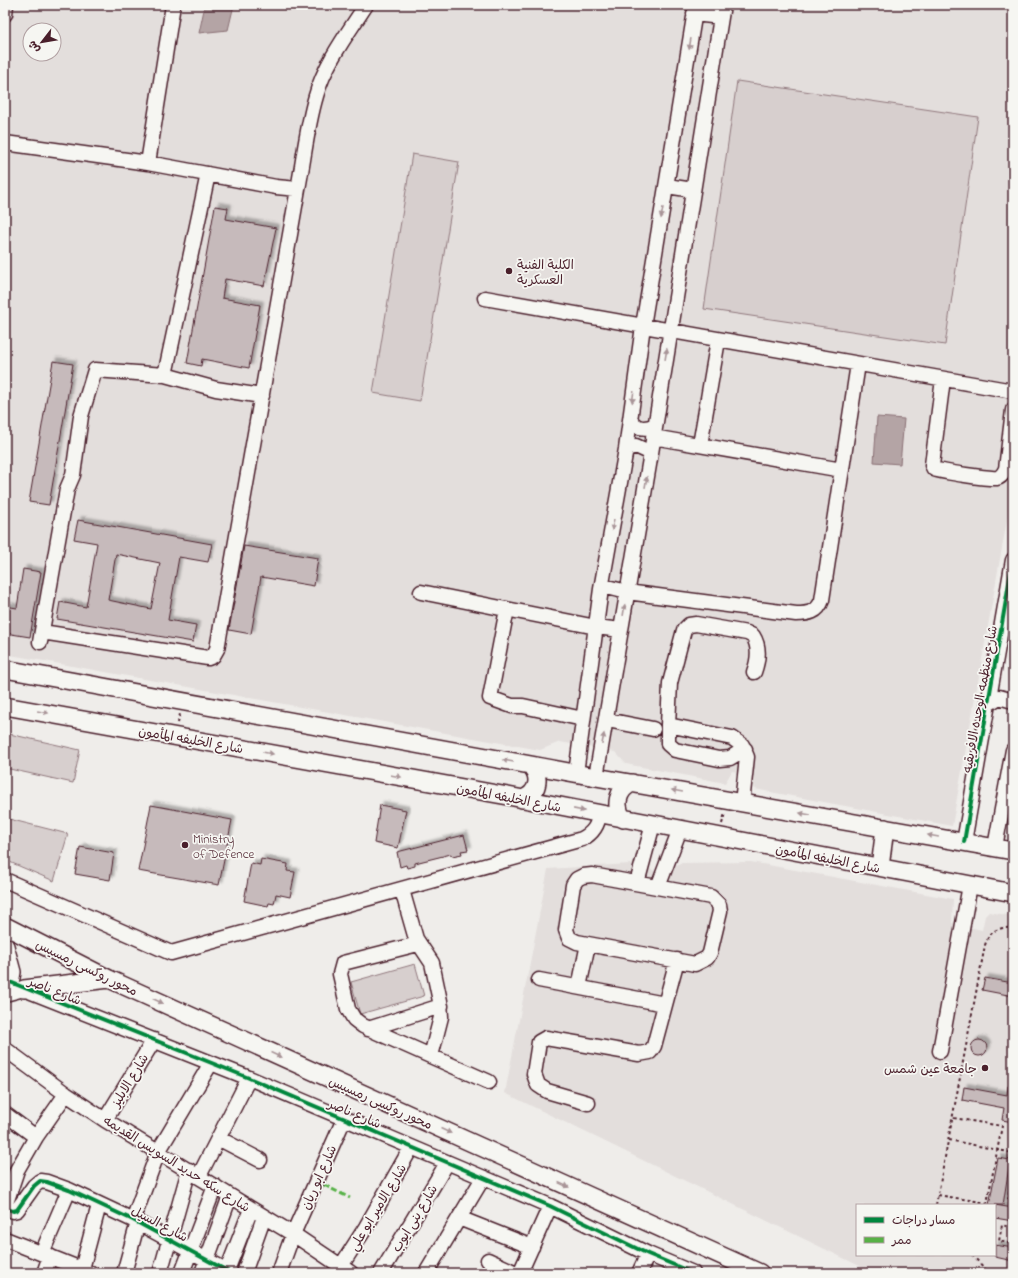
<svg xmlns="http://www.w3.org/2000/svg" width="1018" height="1278" font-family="'Indie Flower','Playpen Sans Arabic',sans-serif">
<defs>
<filter id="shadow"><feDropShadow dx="3.5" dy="-3.5" stdDeviation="1" flood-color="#0004"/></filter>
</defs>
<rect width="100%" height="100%" fill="#efedea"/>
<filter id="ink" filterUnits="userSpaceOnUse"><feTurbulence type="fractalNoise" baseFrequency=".025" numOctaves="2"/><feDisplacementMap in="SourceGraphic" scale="8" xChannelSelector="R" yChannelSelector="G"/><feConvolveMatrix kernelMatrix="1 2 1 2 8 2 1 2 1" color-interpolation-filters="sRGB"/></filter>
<g filter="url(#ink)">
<path fill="#e3dedc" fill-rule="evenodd" d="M 5,5 L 1013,5 L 1013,487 L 952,826 L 755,789 L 752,775 L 732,771 L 725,783 L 626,764 L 615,752 L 560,742 L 540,750 L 5,654 ZM 30,30 L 54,30 L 54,54 L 30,54 Z
M 751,862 L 953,899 L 952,923 L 982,930 L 985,916 L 989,912 L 1013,916 L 1013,1273 L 874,1273 L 505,1093 L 548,869 L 630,864 L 663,873 L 680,863 ZM 857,1205 L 995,1205 L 995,1255 L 857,1255 Z"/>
<path fill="#d7cfce" stroke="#90777c" d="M 737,81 L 978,117 L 945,345 L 704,309 Z
M 412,154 L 459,162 L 420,401 L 373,393 Z
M 5,733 L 80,750 L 73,783 L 5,768 Z
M 5,818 L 68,834 L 54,881 L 5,860 Z
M 415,964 L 424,996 L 360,1014 L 351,982 Z"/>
<path fill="#b4a4a5" stroke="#8a6f74" d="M 205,5 L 234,5 L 228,30 L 199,33 Z
M 877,417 L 904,419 L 900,464 L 874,462 Z"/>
<path fill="#c6babb" stroke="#4a1f2b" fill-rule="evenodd" filter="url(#shadow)" d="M 215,206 L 228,208 L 226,219 L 276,228 L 264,286 L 225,279 L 222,298 L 260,305 L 249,368 L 202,359 L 201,366 L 187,363 Z
M 53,361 L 73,364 L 49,505 L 29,502 Z
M 78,520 L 212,544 L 208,562 L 179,557 L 168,620 L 196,625 L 193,642 L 57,619 L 60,602 L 86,607 L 97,543 L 74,539 ZM 116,554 L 160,563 L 151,609 L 108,600 Z
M 244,546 L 318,558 L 314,586 L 261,577 L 251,634 L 229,630 Z
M 23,569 L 41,572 L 30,637 L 5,633 L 5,606 L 17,608 Z
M 151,805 L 232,820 L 219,885 L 138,871 Z
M 380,805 L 406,810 L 398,848 L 374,843 Z
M 464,835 L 468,850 L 461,851 L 462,854 L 452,856 L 451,854 L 415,863 L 415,866 L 407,868 L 406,865 L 400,867 L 397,852 Z
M 80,847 L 114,853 L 110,880 L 75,874 Z
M 261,859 L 288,864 L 287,871 L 295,872 L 290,897 L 276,894 L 274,904 L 269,903 L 268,906 L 244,901 L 251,863 L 260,865 Z
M 985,978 L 1013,983 L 1013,996 L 982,990 Z
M971 1048a8 8 0 1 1 16 0a8 8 0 1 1-16 0Z
M 1008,1086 L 1013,1086 L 1013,1122 L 1002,1120 L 1004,1108 L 962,1100 L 964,1087 L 1007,1095 Z
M 998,1158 L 1010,1160 L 1003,1205 L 989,1205 Z
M 995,1205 L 1013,1208 L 1013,1221 L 995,1218 Z
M 995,1245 L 1013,1248 L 1013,1261 L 995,1257 Z"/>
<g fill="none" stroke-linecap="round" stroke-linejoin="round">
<defs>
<path id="minor" d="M 5,14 L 6,5
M 694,14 L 721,17
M 5,143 L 148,163 L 276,187 L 298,189 L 217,649 L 213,656 L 208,658 L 42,632
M 148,163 L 173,5
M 667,186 L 693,190
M 298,189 C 304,158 307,126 316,96 C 325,63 348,33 366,5
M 485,298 L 1013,391
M 165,375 L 208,174
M 943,379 L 932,465 L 934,469 C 943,472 988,479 997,478 C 1002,477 1004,472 1006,469 L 1013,410
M 630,420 C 637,429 644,430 655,425
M 653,437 L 842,470
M 700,445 L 718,340
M 626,449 L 636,446 L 651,453
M 603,586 L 627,592 L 796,614 C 809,614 818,612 822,600 L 858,364
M 421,592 L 596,627 L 621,630
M 507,609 L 490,698 L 512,706 L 523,706 L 583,719
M 40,642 L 67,489 L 73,475 L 81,416 L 95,370 L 165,375 L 216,389 L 262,396
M 988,704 L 999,697 L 1013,701
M 607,720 L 653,729
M 668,725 L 668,744 L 675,750 L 719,759 L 730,758 L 745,749
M 576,773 L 601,589 L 626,449 L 643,326 L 696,5
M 596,777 L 651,453 L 723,5
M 742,803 L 747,757 L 742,745 L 732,738 L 668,725 L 670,683 L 684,630 L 689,625 L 696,624 L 747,633 L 753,636 C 760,647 758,661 754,672
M 964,842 L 1013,560
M 995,847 L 1013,750
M 592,875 L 711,897 L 719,905 L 720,911 L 710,953 L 707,958 L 695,964 L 577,942 L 569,938 L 566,930 L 573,885 L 577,879 L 583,876 Z
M 5,880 L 171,953 L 582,839 C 593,833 598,826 599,814
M 637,883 L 653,824
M 658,887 L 680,829
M 402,890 L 416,939 L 432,963 L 440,1001 L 441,1017 L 431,1056
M 418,944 L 343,963 L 340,974 L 348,1009 L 354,1019 L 363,1026 L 489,1082
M 539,980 L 665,1004
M 579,987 L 588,944
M 24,989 L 249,1078 L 550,1206 L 648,1254 L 693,1273
M 5,994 L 24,989
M 368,1029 L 441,1006
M 5,1049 L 66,1094 L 105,1120 L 293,1234 L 351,1273
M 940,1051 L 970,885
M 588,1103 L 547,1091 L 538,1085 L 534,1074 L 539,1042 L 546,1038 L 639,1054 L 650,1052 L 654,1046 L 677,960
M 5,1114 L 36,1137
M 105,1120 L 154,1040
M 218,1138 L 260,1160
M 199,1176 L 249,1078
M 5,1206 L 17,1170 L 36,1137 L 66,1094
M 5,1208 L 13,1211 L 17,1210 L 34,1186 L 40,1181 L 47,1182 L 69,1190 L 133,1220 L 231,1273
M 459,1218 L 532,1247
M 133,1220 L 158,1152 L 211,1063
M 5,1239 L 91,1273
M 42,1253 L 69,1190
M 488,1260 L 516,1273
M 341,1266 L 366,1227 L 411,1148
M 82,1269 L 99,1205
M 44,1273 L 50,1256
M 124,1273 L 138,1222
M 160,1273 L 189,1170
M 182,1273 L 215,1186
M 202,1273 L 230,1196
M 226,1273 L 251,1209
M 244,1273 L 264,1217
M 279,1273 L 293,1234 L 344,1119
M 381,1273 L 447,1163
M 426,1273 L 483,1178
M 520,1273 L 550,1206
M 639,1273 L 648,1254"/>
<path id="major" d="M 5,669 L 596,777 L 1013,851
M 5,706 L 508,796 L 1013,893
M 522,799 C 538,794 542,777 530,765
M 623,819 C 614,806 617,790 632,783
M 880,867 L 885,828
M 5,926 L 109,979 L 760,1273
M 5,946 L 12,972 L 10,983
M 24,989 L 109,979"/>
</defs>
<use href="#minor" stroke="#4a1f2b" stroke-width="17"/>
<use href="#major" stroke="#4a1f2b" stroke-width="20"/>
<path stroke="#4a1f2b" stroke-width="2" stroke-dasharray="3 3" stroke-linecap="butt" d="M 178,723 L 180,714
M 722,824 L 725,813
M 949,1140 L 1013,1153
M 1013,1168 L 1008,1198 L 1013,1202
M 938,1195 L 987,1203 L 1002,1126 L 953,1118
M 936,1205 L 985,945 C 990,930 998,927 1013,928
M 1013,1228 L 1002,1225 L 999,1241 L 1013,1244
M 972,1255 L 989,1273"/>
<use href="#minor" stroke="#f6f6f2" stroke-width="14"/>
<use href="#major" stroke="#f6f6f2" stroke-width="17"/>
<path stroke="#57b146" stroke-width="3" stroke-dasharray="6 3" stroke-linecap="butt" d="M 316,1181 L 350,1198"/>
<defs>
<path id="cycleway" d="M 964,842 L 1013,560
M 5,980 L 249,1078 L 550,1206 L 648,1254 L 693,1273
M 5,1208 L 13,1211 L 17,1210 L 34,1186 L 40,1181 L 47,1182 L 69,1190 L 133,1220 L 231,1273"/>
</defs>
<use href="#cycleway" stroke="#f6f6f2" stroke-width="6"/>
<use href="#cycleway" stroke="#00873e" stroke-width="4"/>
</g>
<defs><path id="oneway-solid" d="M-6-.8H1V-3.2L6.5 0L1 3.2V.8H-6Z"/></defs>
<g fill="#a99598">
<use href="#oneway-solid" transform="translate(690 44) rotate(99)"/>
<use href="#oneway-solid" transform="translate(662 213) rotate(100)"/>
<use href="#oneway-solid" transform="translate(666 354) rotate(-81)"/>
<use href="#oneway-solid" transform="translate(633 397) rotate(98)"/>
<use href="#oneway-solid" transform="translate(646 482) rotate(-80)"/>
<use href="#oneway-solid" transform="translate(613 525) rotate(100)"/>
<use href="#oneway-solid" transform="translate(624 610) rotate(-81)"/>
<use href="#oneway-solid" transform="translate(43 712) rotate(10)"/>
<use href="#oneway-solid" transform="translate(603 739) rotate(-79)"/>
<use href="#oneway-solid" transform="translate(268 753) rotate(10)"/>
<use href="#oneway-solid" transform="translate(508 761) rotate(-170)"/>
<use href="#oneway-solid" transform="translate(396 776) rotate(10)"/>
<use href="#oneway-solid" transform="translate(677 791) rotate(-170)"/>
<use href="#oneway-solid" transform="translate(579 810) rotate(11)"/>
<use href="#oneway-solid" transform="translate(805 814) rotate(-170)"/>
<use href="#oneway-solid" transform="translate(933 836) rotate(-170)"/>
<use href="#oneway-solid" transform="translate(158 1001) rotate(24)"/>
<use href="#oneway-solid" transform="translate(276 1055) rotate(24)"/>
<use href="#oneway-solid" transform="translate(446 1131) rotate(24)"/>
<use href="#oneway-solid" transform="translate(564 1185) rotate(24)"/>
</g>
</g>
<g fill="#4a1f2b" stroke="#f6f6f2" stroke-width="1.5">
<circle cx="509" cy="271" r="4"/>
<circle cx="185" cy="845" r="4"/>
<circle cx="985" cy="1068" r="4"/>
</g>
<g text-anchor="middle" stroke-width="3.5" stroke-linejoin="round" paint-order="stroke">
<g font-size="13" fill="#4a1f2b" stroke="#f6f6f2" text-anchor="start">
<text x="517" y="269">الكلية الفنية<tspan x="517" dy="15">العسكرية</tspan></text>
<text x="193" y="843">Ministry<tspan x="193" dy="15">of Defence</tspan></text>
<text x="977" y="1073" text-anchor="end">جامعة عين شمس</text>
</g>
<g font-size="13" fill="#4a1f2b" stroke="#f6f6f2">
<text transform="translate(979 699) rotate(-80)" y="5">شارع منظمه الوحده الافريقيه</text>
<text transform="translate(191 739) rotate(10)" y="5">شارع الخليفه المأمون</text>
<text transform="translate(509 797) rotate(11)" y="5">شارع الخليفه المأمون</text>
<text transform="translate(828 858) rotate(11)" y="5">شارع الخليفه المأمون</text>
<text transform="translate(87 967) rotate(26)" y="5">محور روكسى رمسيس</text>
<text transform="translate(55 990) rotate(22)" y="5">شارع ناصر</text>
<text transform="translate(129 1080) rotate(-59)" y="5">شارع الابليز</text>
<text transform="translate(381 1102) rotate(24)" y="5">محور روكسى رمسيس</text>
<text transform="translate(355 1113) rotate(23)" y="5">شارع ناصر</text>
<text transform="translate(177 1163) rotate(32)" y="5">شارع سكه حديد السويس القديمه</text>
<text transform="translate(318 1177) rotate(-66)" y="5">شارع ابو ريان</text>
<text transform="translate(377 1207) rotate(-59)" y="5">شارع الامير ابو علي</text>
<text transform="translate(414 1218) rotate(-59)" y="5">شارع بنى ايوب</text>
<text transform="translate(160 1223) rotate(28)" y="5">شارع السيل</text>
</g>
</g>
<rect width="1018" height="1278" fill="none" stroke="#f6f6f2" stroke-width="20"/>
<rect x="10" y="10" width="998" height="1258" fill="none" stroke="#4a1f2b" stroke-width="1.5" filter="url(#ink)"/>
<rect x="856" y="1204" width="140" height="52" fill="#f6f6f2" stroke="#b1a0a2"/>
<rect x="864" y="1217" width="20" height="6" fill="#00873e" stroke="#b1a0a2"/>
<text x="892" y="1224" font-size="12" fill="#4a1f2b">مسار دراجات</text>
<rect x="864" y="1237" width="20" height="6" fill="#57b146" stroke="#b1a0a2"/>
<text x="892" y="1244" font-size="12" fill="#4a1f2b">ممر</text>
<g transform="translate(42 42) rotate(239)"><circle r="19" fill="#f6f6f2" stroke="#b1a0a2"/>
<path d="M0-3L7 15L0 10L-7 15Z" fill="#4a1f2b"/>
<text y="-6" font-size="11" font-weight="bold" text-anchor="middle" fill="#4a1f2b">ش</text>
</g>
</svg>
